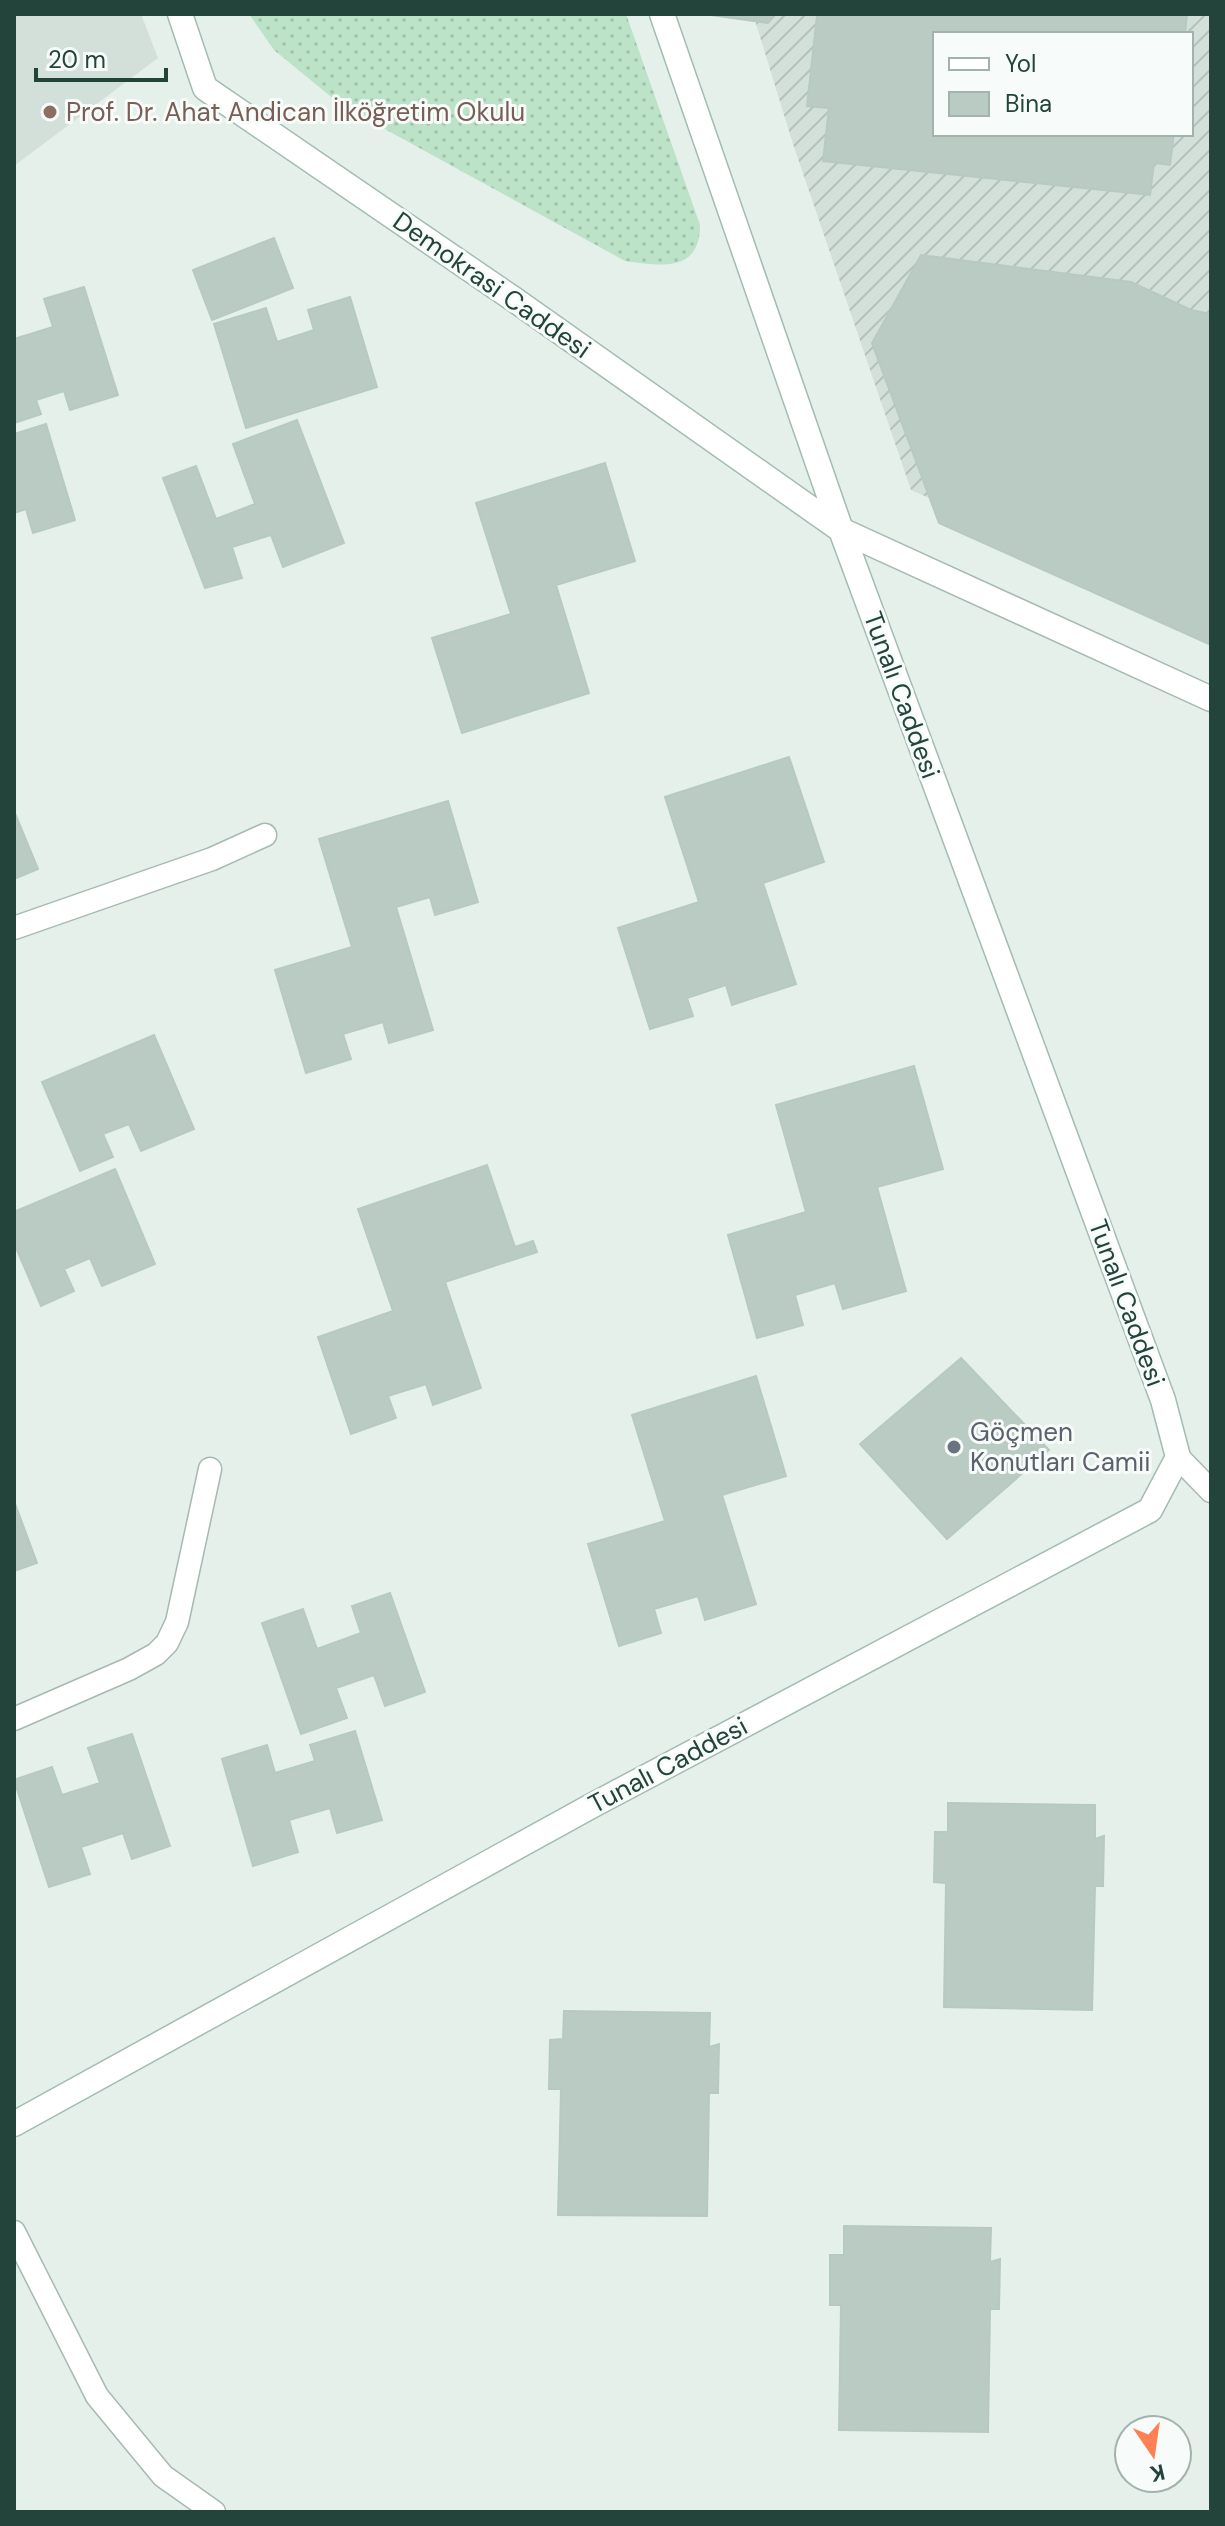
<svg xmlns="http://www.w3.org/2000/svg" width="1225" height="2526" font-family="'DM Sans',sans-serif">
<defs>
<pattern id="industrial-furrows" width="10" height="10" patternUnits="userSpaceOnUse" patternTransform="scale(2)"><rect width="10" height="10" fill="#d3e0da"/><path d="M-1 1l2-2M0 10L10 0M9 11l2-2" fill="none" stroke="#b5c1bc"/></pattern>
<pattern id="grass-dots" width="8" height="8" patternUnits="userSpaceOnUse" patternTransform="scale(2)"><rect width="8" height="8" fill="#bce2c7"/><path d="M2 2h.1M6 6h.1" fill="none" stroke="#a1c3ac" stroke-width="1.8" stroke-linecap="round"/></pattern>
</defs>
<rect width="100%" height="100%" fill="#e5f0eb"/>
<path fill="#d3e0da" d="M 14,14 L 141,14 L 158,58 L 14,166 Z"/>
<path fill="url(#industrial-furrows)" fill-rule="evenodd" d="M 753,14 L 1211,14 L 1211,623 L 911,490 L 793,144 ZM 935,34 L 1191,34 L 1191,134 L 935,134 Z"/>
<path fill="url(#grass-dots)" d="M 249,14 L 626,14 L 700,225 C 700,273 661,266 625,261 L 341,105 L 274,50 Z"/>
<path fill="#bacbc4" stroke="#b7cac2" stroke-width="2" d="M 704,14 L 776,14 L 768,23 Z
M 823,14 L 1187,14 L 1185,34 L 935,34 L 935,134 L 1174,134 L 1170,165 L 1154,163 L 1150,195 L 823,161 L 829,108 L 807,106 L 817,16 Z
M 274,238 L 293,288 L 212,320 L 193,270 Z
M 921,255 L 1131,282 L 1191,310 L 1211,314 L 1211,645 L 939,523 L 872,343 Z
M 84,287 L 118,395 L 70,410 L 64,391 L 36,400 L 41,414 L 14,423 L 14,339 L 53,327 L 44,299 Z
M 350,297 L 377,387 L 246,428 L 214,324 L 266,308 L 277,342 L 314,330 L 308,310 Z
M 297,420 L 344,543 L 283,567 L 271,535 L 232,547 L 242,578 L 205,588 L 163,478 L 196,466 L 216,519 L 255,504 L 233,444 Z
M 46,424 L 75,520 L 33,533 L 26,509 L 14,513 L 14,434 Z
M 605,463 L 635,561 L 556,585 L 589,693 L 462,733 L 432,638 L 511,614 L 476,503 Z
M 789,757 L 824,862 L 763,883 L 796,984 L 732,1005 L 726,985 L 687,998 L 693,1016 L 650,1029 L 618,928 L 699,902 L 665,797 Z
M 448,801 L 478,902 L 435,915 L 430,897 L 396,907 L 433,1030 L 389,1043 L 383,1022 L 343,1034 L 351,1059 L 306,1073 L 275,970 L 352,947 L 319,839 Z
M 14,811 L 38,869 L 14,879 Z
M 154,1035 L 194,1129 L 141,1151 L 129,1124 L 103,1134 L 113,1157 L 80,1171 L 42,1082 Z
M 914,1066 L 943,1169 L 877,1187 L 906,1291 L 843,1309 L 835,1283 L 795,1295 L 803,1325 L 757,1338 L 728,1235 L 806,1212 L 776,1105 Z
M 487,1165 L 515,1247 L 533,1241 L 537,1252 L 445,1282 L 481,1388 L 433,1405 L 426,1384 L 388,1396 L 396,1418 L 351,1434 L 318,1337 L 393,1311 L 358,1209 Z
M 115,1169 L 155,1264 L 102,1286 L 90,1258 L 64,1269 L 74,1291 L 41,1306 L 14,1243 L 14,1212 Z
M 961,1358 L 1049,1450 L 947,1539 L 860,1444 Z
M 756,1376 L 786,1476 L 722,1495 L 756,1604 L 705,1620 L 698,1596 L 654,1609 L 661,1633 L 619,1646 L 588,1544 L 665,1521 L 632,1415 Z
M 14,1501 L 37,1563 L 14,1571 Z
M 390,1593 L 425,1692 L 385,1706 L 374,1675 L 336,1688 L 347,1718 L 301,1734 L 262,1623 L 303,1609 L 317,1649 L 361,1633 L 352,1606 Z
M 355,1731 L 382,1820 L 337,1833 L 330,1808 L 289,1820 L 298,1852 L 253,1866 L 222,1759 L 267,1745 L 275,1773 L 315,1761 L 310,1745 Z
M 132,1734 L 170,1846 L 132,1859 L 123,1833 L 81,1847 L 90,1874 L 49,1887 L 14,1780 L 52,1767 L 62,1795 L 100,1783 L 88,1748 Z
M 948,1803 L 1095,1805 L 1095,1839 L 1104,1836 L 1103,1886 L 1095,1886 L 1092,2010 L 944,2007 L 946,1883 L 934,1882 L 935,1832 L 948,1832 Z
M 564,2011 L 710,2013 L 709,2047 L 719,2044 L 718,2093 L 709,2093 L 707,2216 L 558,2215 L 561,2089 L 549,2089 L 550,2040 L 563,2039 Z
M 844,2226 L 991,2228 L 990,2262 L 1000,2259 L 999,2309 L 990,2309 L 988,2432 L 839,2430 L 841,2305 L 830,2305 L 830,2255 L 844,2255 Z"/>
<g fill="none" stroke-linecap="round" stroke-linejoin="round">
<defs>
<path id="lane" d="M 14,928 L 212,859 L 265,835
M 1178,1457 L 1211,1491
M 14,1719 L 129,1669 L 156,1654 L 167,1643 L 177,1622 L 210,1469
M 14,2232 L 97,2396 L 163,2476 L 214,2512"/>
<path id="street" d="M 841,530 L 1211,699"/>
<path id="secondary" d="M 180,14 L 205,88 L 512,298 L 841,530
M 14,2124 L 595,1804 L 1150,1510 L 1178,1457 L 1163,1400 L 841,530 L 662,14"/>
</defs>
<use href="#lane" stroke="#a7b9b3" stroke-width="25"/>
<use href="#street" stroke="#a7b9b3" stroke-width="27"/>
<use href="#secondary" stroke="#a2bcb3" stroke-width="27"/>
<use href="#lane" stroke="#fff" stroke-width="22"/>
<use href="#street" stroke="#fff" stroke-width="24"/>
<use href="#secondary" stroke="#fff" stroke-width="24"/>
</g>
<circle fill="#8d6e63" stroke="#f7fbf9" stroke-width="3" cx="50" cy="112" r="8"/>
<circle fill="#6b7280" stroke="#f7fbf9" stroke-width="3" cx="954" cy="1447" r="8"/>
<g text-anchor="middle" stroke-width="6" stroke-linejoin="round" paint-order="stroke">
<g font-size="26" fill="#785e54" stroke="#f7fbf9" text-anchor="start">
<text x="66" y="121">Prof. Dr. Ahat Andican İlköğretim Okulu</text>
</g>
<g font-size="26" fill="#22443b" stroke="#f7fbf9">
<text transform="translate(492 285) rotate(35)" y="9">Demokrasi Caddesi</text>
<text transform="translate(902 695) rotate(70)" y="9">Tunalı Caddesi</text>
<text transform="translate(1127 1303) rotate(70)" y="9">Tunalı Caddesi</text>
<text transform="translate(668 1765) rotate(-28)" y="9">Tunalı Caddesi</text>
</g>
<g font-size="26" fill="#5b616d" stroke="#f7fbf9" text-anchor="start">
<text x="970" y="1441">Göçmen<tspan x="970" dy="30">Konutları Camii</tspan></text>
</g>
</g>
<rect width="1225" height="2526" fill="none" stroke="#22443b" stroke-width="32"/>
<rect x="933" y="32" width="260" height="104" fill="#f7fbf9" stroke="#a2b2ad" stroke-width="2"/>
<rect x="949" y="58" width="40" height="12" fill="#ffffff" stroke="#a2b2ad" stroke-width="2"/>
<text x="1005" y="72" font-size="24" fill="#22443b">Yol</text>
<rect x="949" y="92" width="40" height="24" fill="#bacbc4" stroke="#a2b2ad" stroke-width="2"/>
<text x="1005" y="112" font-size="24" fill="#22443b">Bina</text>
<g transform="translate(1153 2454) rotate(167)"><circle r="38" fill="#f7fbf9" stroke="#a2b2ad" stroke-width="2"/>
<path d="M0-6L14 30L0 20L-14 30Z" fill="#ff8054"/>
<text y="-12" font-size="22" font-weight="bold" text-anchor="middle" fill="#22443b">K</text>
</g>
<path d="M36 68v12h130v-12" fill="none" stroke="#22443b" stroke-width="4"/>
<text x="48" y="68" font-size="24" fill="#22443b" stroke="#f7fbf9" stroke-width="6" paint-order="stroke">20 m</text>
</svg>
